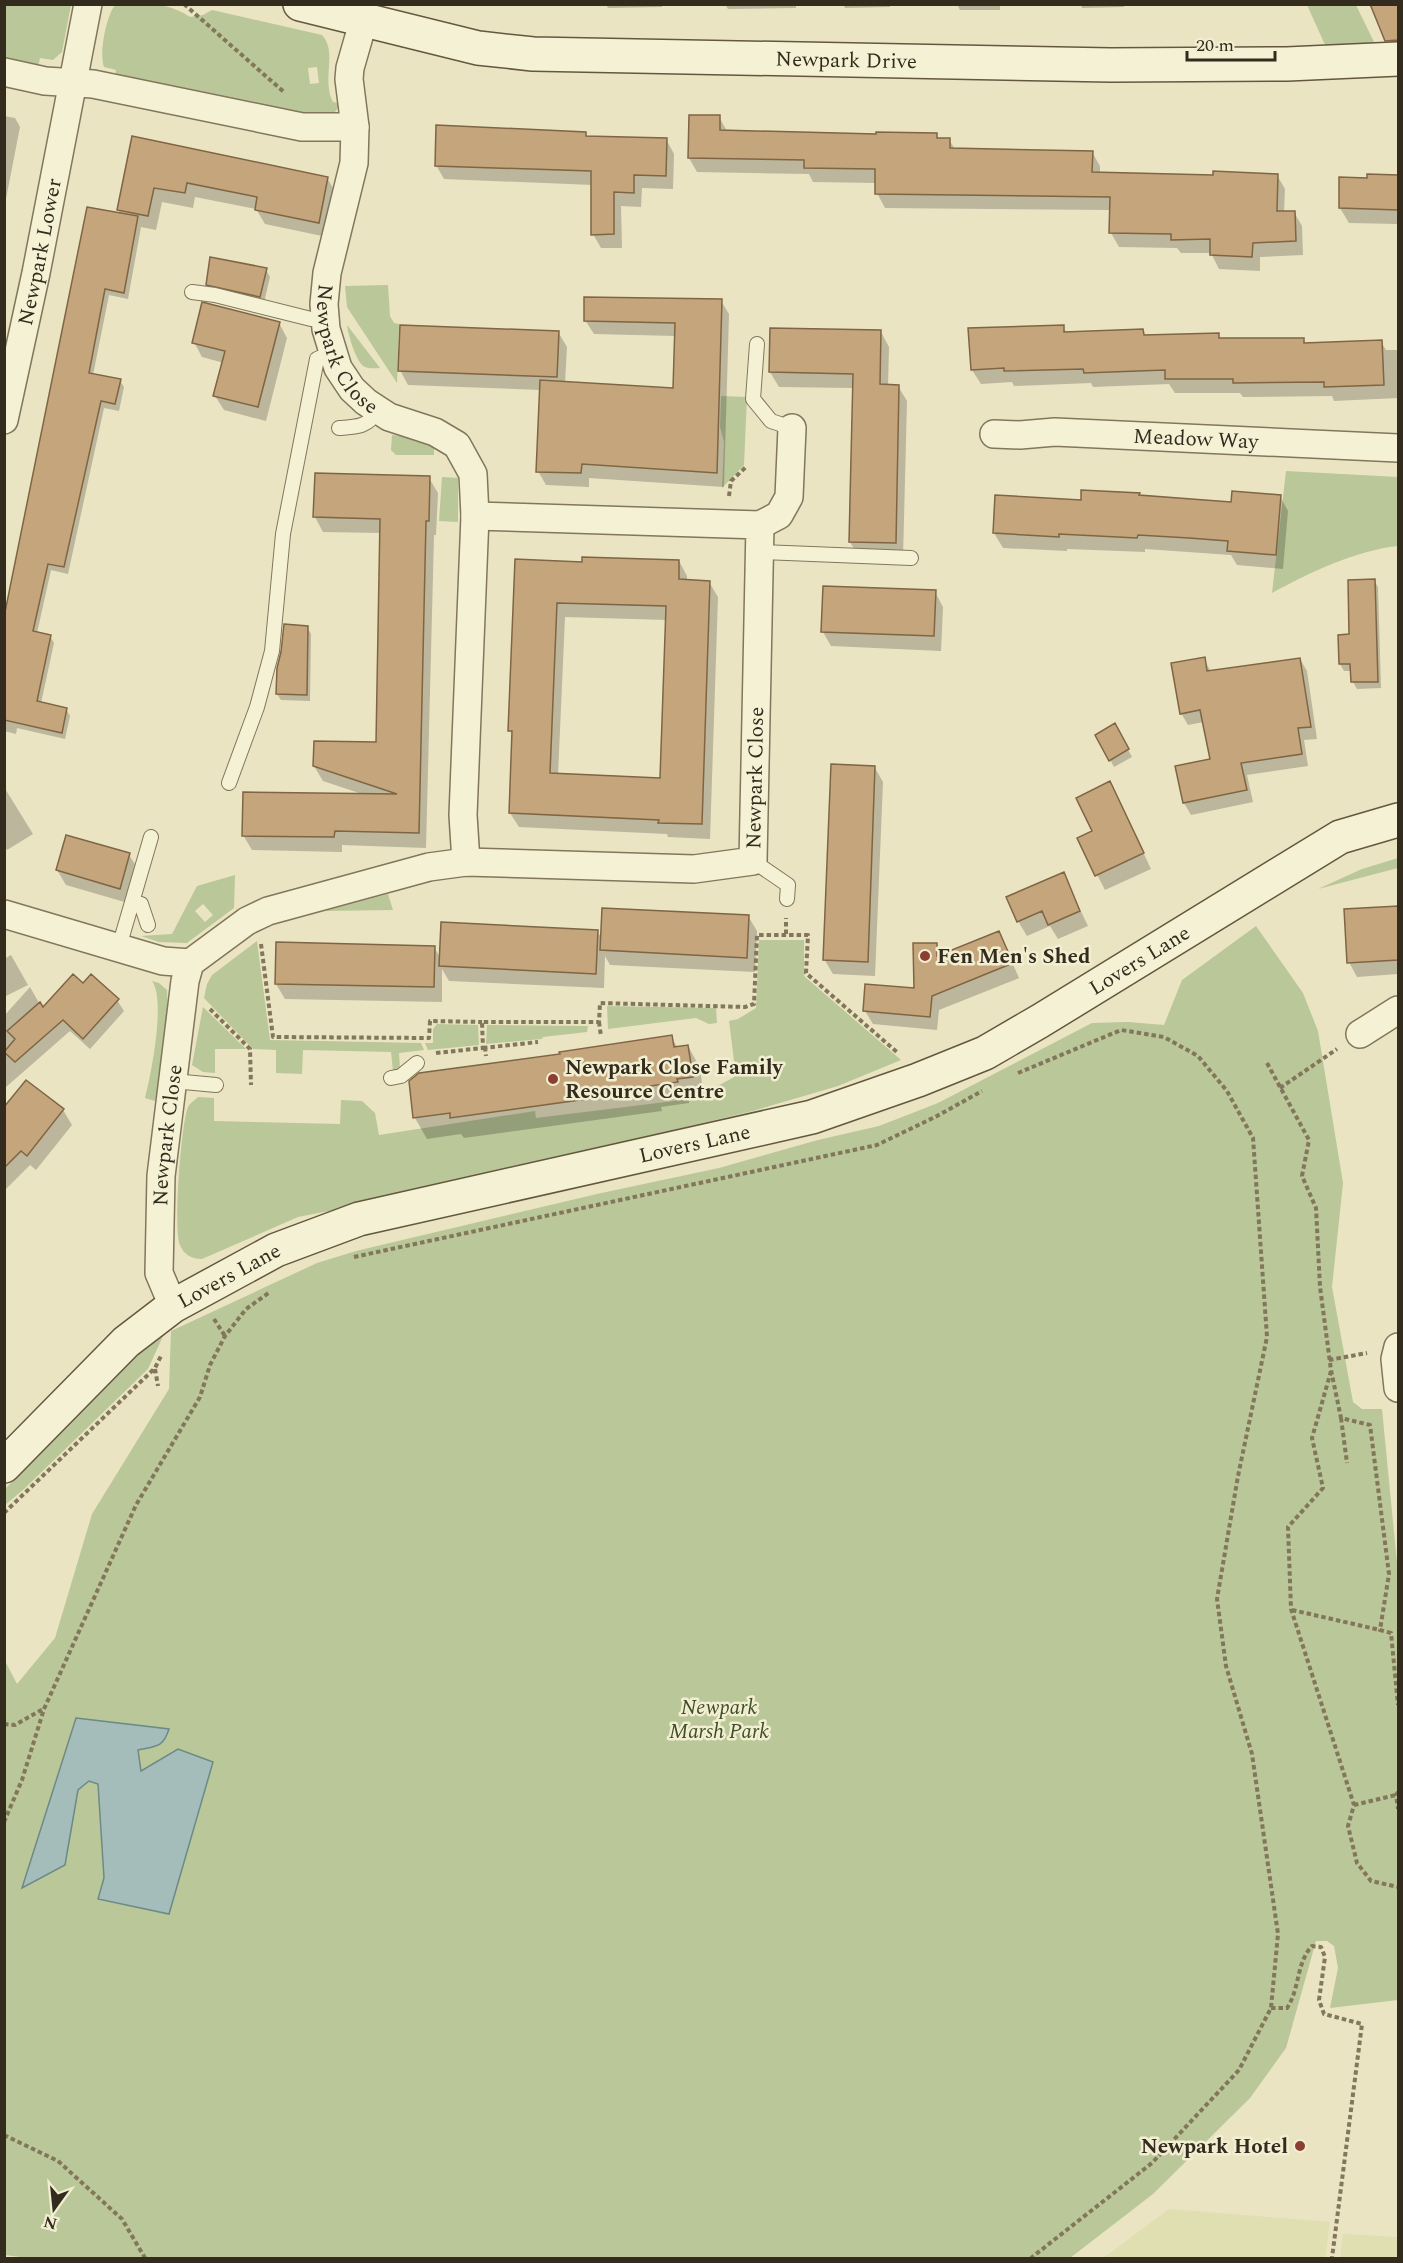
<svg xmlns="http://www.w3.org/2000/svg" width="1403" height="2263" font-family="Spectral,serif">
<rect width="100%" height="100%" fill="#eae4c3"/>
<path fill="#dfdfb1" d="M 1169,2209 L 1330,2222 L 1325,2258 L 1103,2258 Z
M 1343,2234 L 1398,2237 L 1398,2258 L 1340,2258 Z"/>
<path fill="#bac798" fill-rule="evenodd" d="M 5,5 L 71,5 L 62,52 L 53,60 L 40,58 L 38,68 L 5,61 Z
M 115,5 C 144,5 164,0 190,17 L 203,15 L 212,10 L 322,35 C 338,52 321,79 333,102 L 339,103 C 337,114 331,115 321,118 L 115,77 L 116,70 L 104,67 C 99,53 106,17 115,5 ZM 317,67 L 319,83 L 310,84 L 308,68 Z
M 1307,5 L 1356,5 L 1375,44 L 1326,47 Z
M 388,285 L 390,316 L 394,323 L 399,324 L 397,383 L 347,307 L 345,286 Z
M 347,325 L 380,368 C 375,368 369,369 365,367 C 356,363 348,334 347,325 Z
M 721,396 L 747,397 L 744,465 L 722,488 L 724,442 L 720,427 Z
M 392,435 L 421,438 L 434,443 L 434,455 L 396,455 L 391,450 Z
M 1286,471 L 1398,477 L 1398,546 C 1354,551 1311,572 1272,593 Z
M 442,477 L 458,478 L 458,522 L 439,521 Z
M 1398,858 L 1398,868 L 1318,889 L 1362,869 Z
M 235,875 L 234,908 L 187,943 L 159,942 L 141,936 L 172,934 L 197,886 ZM 203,904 L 213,915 L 205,922 L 195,911 Z
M 388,894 L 393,910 L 324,911 Z
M 1256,926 L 1303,993 L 1318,1031 L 1343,1183 L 1332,1287 L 1353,1402 L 1362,1409 L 1382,1409 L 1398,1573 L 1398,2000 L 1330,2008 L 1338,1968 L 1334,1946 L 1327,1941 L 1316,1941 L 1286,2048 L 1250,2098 L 1153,2194 L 1070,2258 L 28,2258 L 5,2255 L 4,1659 L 17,1684 L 55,1638 L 92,1514 L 169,1389 L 171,1331 L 317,1263 L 356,1251 L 597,1194 L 719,1168 L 818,1140 L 879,1126 L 938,1103 L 1092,1023 L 1128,1022 L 1164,1025 L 1182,980 Z
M 759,940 L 804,940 L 804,976 L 901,1060 L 838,1086 L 753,1111 L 344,1208 L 298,1217 L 202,1259 C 192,1259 184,1255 180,1245 C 173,1230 181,1124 188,1107 C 190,1103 195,1100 198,1097 L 214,1098 L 214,1121 L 340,1124 L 341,1100 L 362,1101 L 375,1113 L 379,1135 L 535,1111 L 536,1118 L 674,1101 L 712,1089 L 736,1076 L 729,1021 L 738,1019 L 756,1008 Z
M 257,941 L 270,1040 L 421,1043 L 424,1050 L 399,1053 L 400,1070 L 393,1071 L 391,1052 L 303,1050 L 302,1074 L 276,1073 L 276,1050 L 253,1049 L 204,998 L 207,984 L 212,975 Z
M 152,981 L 159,983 L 167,990 C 169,1028 164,1064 155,1101 L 145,1098 C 151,1075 166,1000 152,981 Z
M 607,1006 L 716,1008 L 717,1023 L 709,1024 L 696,1018 L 608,1029 Z
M 203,1007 L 246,1049 L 215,1049 L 215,1073 L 203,1072 L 192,1065 Z
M 437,1024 L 478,1025 L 479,1045 L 428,1050 L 425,1043 L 433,1043 L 433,1029 Z
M 487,1025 L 588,1026 L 587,1032 L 543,1037 L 542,1039 L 486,1044 Z
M 164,1334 L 148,1369 L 24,1489 L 5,1505 L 5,1489 L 138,1354 Z"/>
<path fill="#a4bdba" stroke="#6c8a87" stroke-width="1.5" d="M 76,1718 L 169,1729 C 163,1748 156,1746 138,1750 L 141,1771 L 178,1749 L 213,1762 L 169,1914 L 98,1899 L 104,1878 L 98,1784 L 89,1781 L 78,1790 L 65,1865 L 22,1888 Z"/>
<path fill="#0003" fill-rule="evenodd" d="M 606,4 L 662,4 L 662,7 L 608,8 Z
M 725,4 L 796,4 L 796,8 L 728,9 Z
M 843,4 L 890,4 L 890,7 L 845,8 Z
M 957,4 L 1000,4 L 1000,10 L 960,10 Z
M 1081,4 L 1124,4 L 1124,7 L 1082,8 Z
M 1206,4 L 1261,4 L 1261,5 L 1207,5 Z
M 1371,4 L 1398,4 L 1398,47 L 1393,50 Z
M 4,116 L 15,118 L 20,127 L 4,209 Z
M 719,117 L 727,131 L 877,135 L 936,134 L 939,140 L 949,140 L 955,149 L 1092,152 L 1100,166 L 1100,174 L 1214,177 L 1277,175 L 1285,189 L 1284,212 L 1294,212 L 1302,226 L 1303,255 L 1260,257 L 1260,271 L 1219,269 L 1211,253 L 1181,253 L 1177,248 L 1119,247 L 1111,233 L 1111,210 L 885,208 L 877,193 L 877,183 L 813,182 L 809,174 L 697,172 L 689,158 Z
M 585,133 L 587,137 L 666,139 L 674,154 L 673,189 L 642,188 L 641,207 L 621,206 L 622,248 L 601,248 L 593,234 L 593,185 L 444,179 L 436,165 Z
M 133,138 L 327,178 L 336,193 L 327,237 L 265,224 L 256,209 L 195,197 L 193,208 L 162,202 L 156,230 L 141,227 L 128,299 L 109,295 L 93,375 L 120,381 L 124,387 L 119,411 L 104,408 L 68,574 L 51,570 L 37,633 L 50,636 L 54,643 L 41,703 L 66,709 L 70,716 L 65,739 L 17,728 L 16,734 L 4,731 L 4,620 L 121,215 L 118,210 Z
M 1368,176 L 1398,176 L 1398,224 L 1349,223 L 1340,208 L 1341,179 L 1368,180 Z
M 266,270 L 270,277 L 264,303 L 212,291 L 207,282 Z
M 721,301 L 729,314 L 724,487 L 589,478 L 589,487 L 546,485 L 538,471 L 541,390 L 408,385 L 400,370 L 558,332 L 567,347 L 565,383 L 674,390 L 676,336 L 594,334 L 585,320 Z
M 279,323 L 287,338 L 266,421 L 224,410 L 215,396 L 224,363 L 202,357 L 194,342 Z
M 1063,327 L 1067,333 L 1143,330 L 1146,337 L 1218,335 L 1221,340 L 1303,340 L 1306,344 L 1381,342 L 1386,350 L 1398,350 L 1398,398 L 1334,401 L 1332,396 L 1243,397 L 1240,393 L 1175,393 L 1169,384 L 1093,387 L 1091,383 L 1014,386 L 1012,382 L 981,384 L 972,370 Z
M 881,332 L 889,347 L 888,386 L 898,386 L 907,401 L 903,558 L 859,557 L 850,542 L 854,388 L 779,387 L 770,372 Z
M 429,478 L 438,493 L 436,535 L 434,535 L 426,848 L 342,845 L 342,852 L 252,850 L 243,835 L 365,795 L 323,781 L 314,766 L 377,744 L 381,533 L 323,532 L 315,517 Z
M 1139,494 L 1140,497 L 1233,503 L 1280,496 L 1288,511 L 1283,569 L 1237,565 L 1231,555 L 1145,549 L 1145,552 L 1067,549 L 1067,551 L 1003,548 L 994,533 L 1082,501 Z
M 516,561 L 583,563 L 679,561 L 687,576 L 687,581 L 709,582 L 718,597 L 710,839 L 668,837 L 667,834 L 519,827 L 510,813 L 513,736 L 510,730 ZM 565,617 L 667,620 L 661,779 L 558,775 Z
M 1374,580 L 1378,587 L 1381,688 L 1357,689 L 1353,682 L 1352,671 L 1344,671 L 1340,664 Z
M 935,592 L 943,607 L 941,651 L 831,646 L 823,632 Z
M 307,627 L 311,634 L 310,701 L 281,700 L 277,694 Z
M 1204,659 L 1211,672 L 1300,659 L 1307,671 L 1317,739 L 1304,740 L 1308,766 L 1247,775 L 1253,802 L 1191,815 L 1184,803 L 1177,767 L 1212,760 L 1204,722 L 1188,725 L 1181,713 Z
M 1115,725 L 1132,757 L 1114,767 L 1097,735 Z
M 875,768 L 883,782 L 875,976 L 833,974 L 824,959 Z
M 4,787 L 33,834 L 7,850 L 4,845 Z
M 1118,798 L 1151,869 L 1105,890 L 1079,839 L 1094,832 Z
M 129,855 L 138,869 L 128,903 L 66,885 L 57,870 Z
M 1063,874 L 1088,926 L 1058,939 L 1050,926 L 1027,936 L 1018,921 Z
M 1398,907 L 1398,974 L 1357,977 L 1349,962 L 1345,911 Z
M 748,916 L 757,931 L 755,972 L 610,965 L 605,956 L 604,988 L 449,981 L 442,969 L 442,1002 L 285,999 L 276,984 L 434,947 L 441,959 L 597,931 L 602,939 Z
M 999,933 L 1019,978 L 939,1010 L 937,1030 L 873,1024 L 865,1011 L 915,989 L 936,944 L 943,956 Z
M 11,955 L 28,985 L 4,997 L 4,959 Z
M 83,985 L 117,1000 L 124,1011 L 90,1049 L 70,1031 L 6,1087 L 4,1016 L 30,987 L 43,1010 Z
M 671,1037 L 678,1048 L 688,1046 L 700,1068 L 704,1098 L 689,1100 L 689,1103 L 661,1107 L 662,1111 L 464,1138 L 461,1134 L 427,1139 L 415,1118 L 561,1056 Z
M 26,1082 L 63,1110 L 72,1125 L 36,1170 L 30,1165 L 4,1191 L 4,1109 Z"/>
<path fill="#c5a67c" stroke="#7f6543" stroke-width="1.5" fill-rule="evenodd" d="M 1370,4 L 1398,4 L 1398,40 L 1385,41 Z
M 689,115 L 720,115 L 720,130 L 876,134 L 876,132 L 937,133 L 937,138 L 950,138 L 950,148 L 1093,151 L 1092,172 L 1213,175 L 1213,171 L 1278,174 L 1277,211 L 1295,211 L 1296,241 L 1253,243 L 1252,257 L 1210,255 L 1210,239 L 1171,240 L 1171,234 L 1109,233 L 1110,197 L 875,194 L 875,169 L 804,168 L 804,160 L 688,158 Z
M 436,125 L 586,132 L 586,136 L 667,138 L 666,176 L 634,175 L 634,193 L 614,192 L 614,234 L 591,235 L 591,171 L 435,166 Z
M 132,136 L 328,177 L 319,223 L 255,210 L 257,197 L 187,183 L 185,193 L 154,188 L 148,216 L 117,210 Z
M 1367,174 L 1398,175 L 1398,210 L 1339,208 L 1339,177 L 1367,178 Z
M 87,207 L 138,216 L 124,293 L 105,289 L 89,373 L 121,379 L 115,404 L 101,401 L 64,567 L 48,564 L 33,631 L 51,635 L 37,701 L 67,708 L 62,733 L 4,720 L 4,617 Z
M 210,257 L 267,268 L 260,297 L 206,285 Z
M 584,297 L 722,299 L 717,473 L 582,464 L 581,473 L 536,472 L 540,380 L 673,388 L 675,323 L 584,321 Z
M 202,302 L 280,322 L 258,407 L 213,396 L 225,351 L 192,343 Z
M 400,325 L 559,331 L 557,377 L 398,371 Z
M 1064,325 L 1064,332 L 1143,329 L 1144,335 L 1219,333 L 1219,338 L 1304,338 L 1304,343 L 1382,340 L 1384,385 L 1324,387 L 1324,382 L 1233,383 L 1233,379 L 1165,379 L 1165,370 L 1084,373 L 1083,369 L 1004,371 L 1004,368 L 971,370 L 968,328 Z
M 770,328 L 881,330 L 880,384 L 899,385 L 896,543 L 849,542 L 853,374 L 769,372 Z
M 315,473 L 430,476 L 429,521 L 426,521 L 419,833 L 335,831 L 334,837 L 242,836 L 243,792 L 397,794 L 313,766 L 314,741 L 376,742 L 380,519 L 313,517 Z
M 1081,490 L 1140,493 L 1139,495 L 1231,502 L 1232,491 L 1281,495 L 1276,555 L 1227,551 L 1228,541 L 1189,538 L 1138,535 L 1137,538 L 1059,534 L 1059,537 L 993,533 L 995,495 L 1081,500 Z
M 582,557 L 679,560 L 679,579 L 710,581 L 702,824 L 658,823 L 659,820 L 509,813 L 512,731 L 508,731 L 515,559 L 582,562 ZM 557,603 L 666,606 L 660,778 L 550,773 Z
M 1375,579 L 1378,682 L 1351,682 L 1350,664 L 1339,664 L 1338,635 L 1349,634 L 1348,580 Z
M 823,586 L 936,590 L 934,636 L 821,632 Z
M 284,624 L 308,626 L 307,695 L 276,694 L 277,668 L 281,652 Z
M 1205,657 L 1207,671 L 1300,658 L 1311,727 L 1298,728 L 1302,754 L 1241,763 L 1247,790 L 1183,803 L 1175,766 L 1210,759 L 1200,710 L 1180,714 L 1171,663 Z
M 1115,723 L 1129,749 L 1109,761 L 1095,735 Z
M 831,764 L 875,766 L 868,962 L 823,960 Z
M 1110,781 L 1144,853 L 1095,876 L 1077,838 L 1092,831 L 1076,798 Z
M 66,835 L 130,853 L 120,889 L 56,870 Z
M 1064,872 L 1080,911 L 1048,925 L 1042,911 L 1017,922 L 1006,897 Z
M 1398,906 L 1398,960 L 1347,963 L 1344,909 Z
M 602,908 L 749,915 L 747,958 L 600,950 Z
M 441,922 L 598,930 L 596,974 L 439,966 Z
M 999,931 L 1013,963 L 932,996 L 930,1017 L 863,1011 L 865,984 L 914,988 L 913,943 L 937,943 L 937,956 Z
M 276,942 L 435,946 L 434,987 L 275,984 Z
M 73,974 L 83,983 L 91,974 L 119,999 L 83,1039 L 63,1020 L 15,1062 L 4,1052 L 15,1039 L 7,1031 L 40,1002 L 43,1007 Z
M 672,1035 L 674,1047 L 688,1045 L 693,1077 L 677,1079 L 678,1082 L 650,1086 L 651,1090 L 450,1118 L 450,1113 L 413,1118 L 409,1081 L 419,1073 L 560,1054 L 559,1052 Z
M 26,1080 L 64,1109 L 27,1156 L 21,1151 L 4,1168 L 4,1107 Z"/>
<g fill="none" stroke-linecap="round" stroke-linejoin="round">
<defs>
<path id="lane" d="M 192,292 L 215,295 L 311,319 L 325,319
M 757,344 L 753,399 L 771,421 L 792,428
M 339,428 C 357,427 368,427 378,410
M 760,552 L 911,558
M 229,783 L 257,707 L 272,651 L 283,534 L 317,359 L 333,352
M 753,861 L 788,885 L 787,899
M 133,902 L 141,904 L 148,925
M 119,947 L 151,837
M 391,1078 L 401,1076 L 417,1063
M 173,1081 L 216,1085"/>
<g id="street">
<path id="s1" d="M 364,19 L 350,68 L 349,79 L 355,127 L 354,163 L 327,273 L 324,304 L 326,329 L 338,368 L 352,389 L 366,402 L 389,417 L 435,432 L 457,445 L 473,474 L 475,516 L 463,815 L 466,862"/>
<path d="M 4,72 L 45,81 L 93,84 L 302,127 L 355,127"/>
<path id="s2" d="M 4,420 L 36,273 L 88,4"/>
<path id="s3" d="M 994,434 L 1020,435 L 1055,432 L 1398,448"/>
<path d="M 760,525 L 779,515 L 789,497 L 792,428"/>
<path d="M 4,914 L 163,961 L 190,963"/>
<path d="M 1360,1034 L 1398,1010"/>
<path id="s4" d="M 173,1306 L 159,1273 L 161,1176 L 185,981 L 190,963 L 247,921 L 268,911 L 429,867 L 466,862 L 694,869 L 753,861 L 760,525 L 475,516"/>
<path d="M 1398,1347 L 1395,1359 L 1398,1388"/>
</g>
<g id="secondary">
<path id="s5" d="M 300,4 L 478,48 L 533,54 L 1111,65 L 1287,64 L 1398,59"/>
<path id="s6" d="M 4,1466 L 126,1342 L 173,1306 L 276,1250 L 359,1219 L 812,1117 L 918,1080 L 985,1053 L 1040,1021 L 1340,837 L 1398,820"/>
</g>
</defs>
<use href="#lane" stroke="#82765b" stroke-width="16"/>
<use href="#street" stroke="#82765b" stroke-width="30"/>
<use href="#secondary" stroke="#64573e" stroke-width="36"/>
<path stroke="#82765b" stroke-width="4" stroke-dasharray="4.5 3" stroke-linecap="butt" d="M 184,4 L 285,93
M 729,496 L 731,481 L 746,467
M 786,934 L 786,918
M 261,944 L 273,1037 L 429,1038 L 430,1021 L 482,1022
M 210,1009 L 250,1049 L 251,1085
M 599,1022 L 601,1036
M 485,1047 L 486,1056
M 483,1048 L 538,1042
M 436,1053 L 483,1048 L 482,1022 L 599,1022 L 600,1003 L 745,1007 L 754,1004 L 757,935 L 808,935 L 806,973 L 898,1053
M 1267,1063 L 1309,1140 L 1302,1176 L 1316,1208 L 1320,1287 L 1331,1370 L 1341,1418 L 1370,1425 L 1389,1574 L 1380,1630 L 1391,1633 L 1398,1705
M 1018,1073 L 1121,1030 L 1164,1037 L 1198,1056 L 1227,1091 L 1253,1138 L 1267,1337 L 1238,1476 L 1217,1599 L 1226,1666 L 1252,1754 L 1278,1934 L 1271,2008 L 1239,2070 L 1152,2163 L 1031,2258
M 1280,1088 L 1337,1049
M 354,1257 L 877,1145 L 937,1116 L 982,1091
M 214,1319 L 225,1336
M 1329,1360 L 1367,1353
M 155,1369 L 158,1386
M 1331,1371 L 1312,1438 L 1323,1488 L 1288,1527 L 1291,1609 L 1354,1805 L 1348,1826 L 1357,1863 L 1371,1881 L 1398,1887
M 1341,1418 L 1347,1463
M 4,1513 L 155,1368 L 161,1356
M 1292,1610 L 1380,1630
M 4,1724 L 15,1725 L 43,1709
M 1398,1792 L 1396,1795 L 1398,1809
M 1354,1805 L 1396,1795
M 4,1822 L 22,1780 L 44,1709 L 136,1505 L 200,1397 L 210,1365 L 225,1336 L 246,1309 L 270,1292
M 1271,2008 L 1287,2008 C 1300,1989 1296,1963 1312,1946 L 1321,1947 L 1325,1957 L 1319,2000 L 1324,2014 L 1362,2024 L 1332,2258
M 4,2135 L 58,2161 L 122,2219 L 145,2258"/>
<use href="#lane" stroke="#f5f1d5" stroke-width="14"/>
<use href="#street" stroke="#f5f1d5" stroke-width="27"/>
<use href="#secondary" stroke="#f5f1d5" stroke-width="33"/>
</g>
<g fill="#8c3e30" stroke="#f2eed1" stroke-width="2">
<circle cx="925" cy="956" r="6"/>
<circle cx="553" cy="1079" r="6"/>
<circle cx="1300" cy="2146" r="6"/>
</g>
<g text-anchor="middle" stroke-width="5" stroke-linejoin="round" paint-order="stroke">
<g font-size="21" fill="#332c1e" stroke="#f2eed1">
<text dy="7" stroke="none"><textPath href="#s5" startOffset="552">Newpark Drive</textPath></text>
<text dy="7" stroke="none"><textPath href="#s2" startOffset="172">Newpark Lower</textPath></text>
<text dy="7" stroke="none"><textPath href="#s1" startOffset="342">Newpark Close</textPath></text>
<text dy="7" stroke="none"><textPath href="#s3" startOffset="202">Meadow Way</textPath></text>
<text dy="7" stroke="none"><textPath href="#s4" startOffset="1017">Newpark Close</textPath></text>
<text dy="7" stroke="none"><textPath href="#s6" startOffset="1268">Lovers Lane</textPath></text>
<text dy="7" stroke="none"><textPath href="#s4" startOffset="174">Newpark Close</textPath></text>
<text dy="7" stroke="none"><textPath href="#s6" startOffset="783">Lovers Lane</textPath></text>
<text dy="7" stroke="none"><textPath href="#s6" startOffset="297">Lovers Lane</textPath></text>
</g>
<g font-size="21" font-weight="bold" fill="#332c1e" stroke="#f2eed1" text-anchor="start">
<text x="937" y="963">Fen Men's Shed</text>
<text x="565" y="1074">Newpark Close Family<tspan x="565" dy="24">Resource Centre</tspan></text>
<text x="1288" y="2153" text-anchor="end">Newpark Hotel</text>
</g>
<g font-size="21" font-style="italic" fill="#3e4e26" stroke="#f2eed1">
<text x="719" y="1714">Newpark<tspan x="719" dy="24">Marsh Park</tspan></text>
</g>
</g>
<rect width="1403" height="2263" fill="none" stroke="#332c1e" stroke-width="12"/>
<g transform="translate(54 2209) rotate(195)" stroke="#f2eed1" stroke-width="4.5" paint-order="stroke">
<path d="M0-4.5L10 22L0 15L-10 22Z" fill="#332c1e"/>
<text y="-9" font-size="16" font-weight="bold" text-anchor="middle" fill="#332c1e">N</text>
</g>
<path d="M1187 51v9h88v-9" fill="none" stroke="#332c1e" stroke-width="3"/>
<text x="1196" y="51" font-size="18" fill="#332c1e" stroke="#f2eed1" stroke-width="4.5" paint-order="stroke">20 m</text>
</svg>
